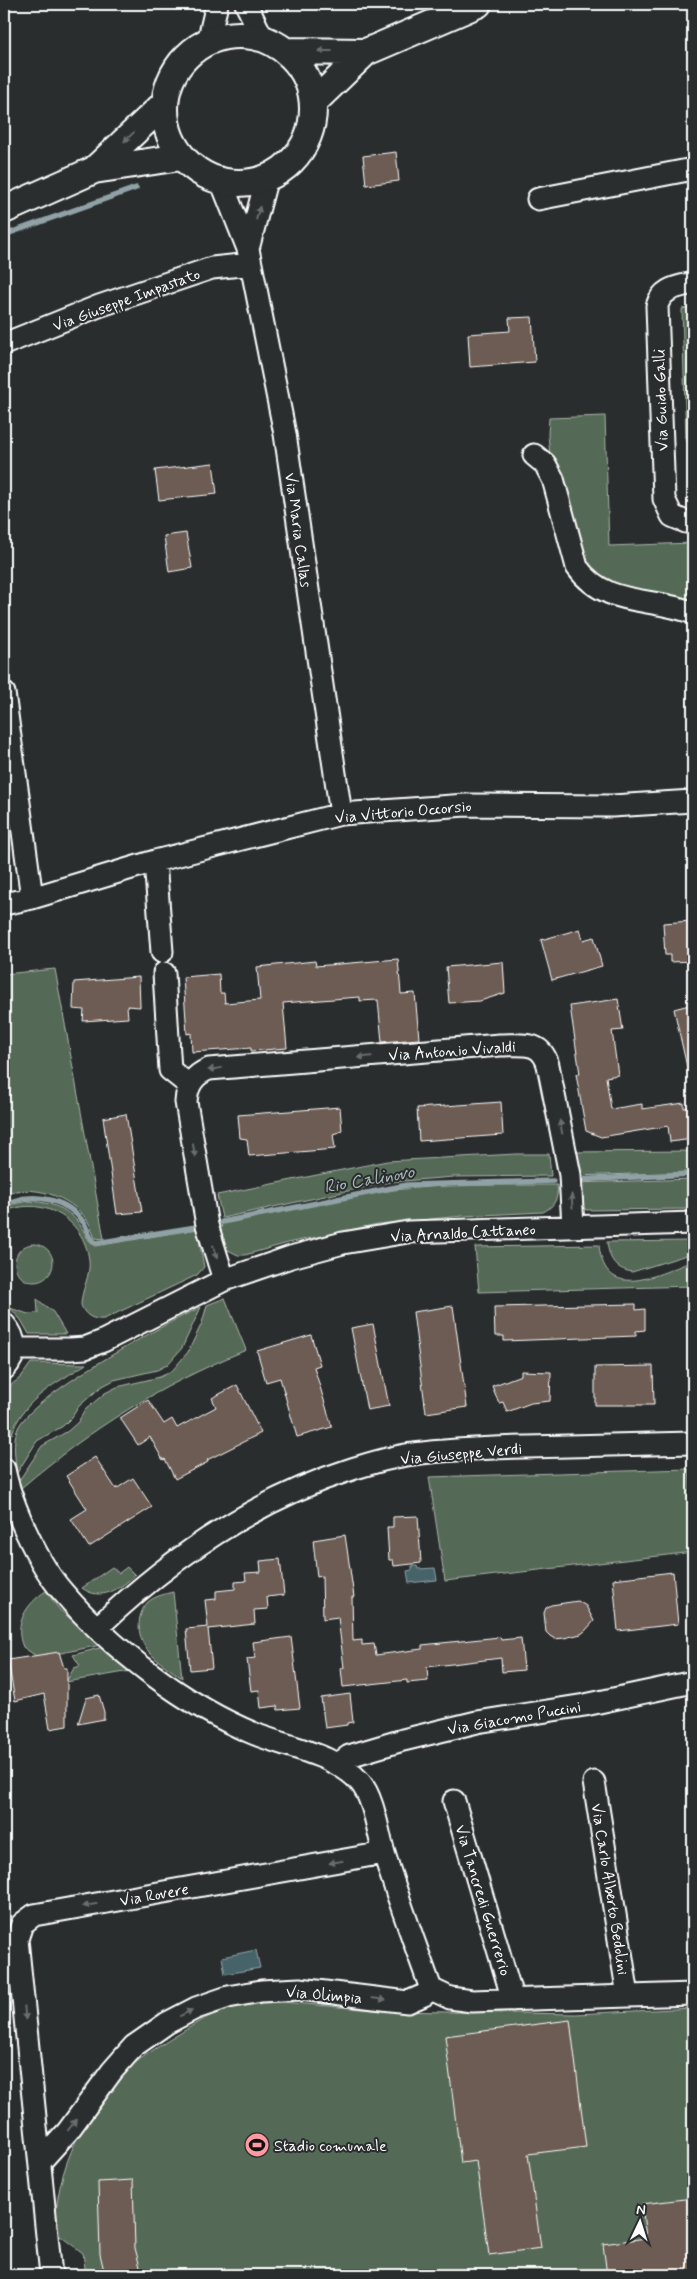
<svg xmlns="http://www.w3.org/2000/svg" width="697" height="2279" font-family="Mynerve,sans-serif">
<rect width="100%" height="100%" fill="#2a2d2e"/>
<filter id="ink" filterUnits="userSpaceOnUse"><feTurbulence type="fractalNoise" baseFrequency=".02" numOctaves="2"/><feDisplacementMap in="SourceGraphic" scale="10" xChannelSelector="R" yChannelSelector="G"/><feConvolveMatrix kernelMatrix="1 2 1 2 8 2 1 2 1" color-interpolation-filters="sRGB"/></filter>
<g filter="url(#ink)">
<path fill="#546a57" stroke="#aab4ab" d="M 693,307 L 693,441 L 686,441 L 682,309 Z
M 605,416 L 609,546 L 693,543 L 693,608 L 592,578 L 550,456 L 548,434 L 549,418 Z
M 55,969 L 103,1233 L 104,1239 L 95,1238 C 92,1232 91,1226 87,1220 C 69,1195 32,1184 4,1194 L 4,974 Z
M 693,1151 L 693,1172 L 575,1176 L 569,1152 Z
M 516,1154 L 549,1154 L 551,1176 L 454,1177 L 390,1182 L 222,1218 L 217,1195 L 387,1161 Z
M 693,1179 L 693,1209 L 586,1210 L 581,1205 L 576,1183 Z
M 455,1185 L 557,1185 C 559,1198 554,1207 543,1212 L 463,1216 L 378,1224 L 288,1243 L 245,1255 L 238,1255 L 226,1249 L 218,1228 L 222,1227 L 221,1224 L 391,1190 Z
M 28,1201 C 50,1202 70,1208 82,1228 C 86,1235 89,1243 96,1246 L 197,1229 L 204,1267 L 197,1275 L 104,1319 C 93,1320 85,1316 81,1305 C 81,1290 91,1276 89,1260 C 84,1218 41,1195 4,1212 L 4,1206 Z
M 693,1241 L 693,1253 L 632,1272 C 615,1269 609,1259 607,1242 Z
M15 1263a19 19 0 1 1 38 0a19 19 0 1 1-38 0Z
M 599,1245 C 605,1305 660,1273 693,1261 L 693,1286 L 479,1292 L 475,1247 Z
M 225,1298 L 246,1350 C 159,1386 93,1427 21,1488 L 18,1482 L 42,1446 L 68,1431 L 78,1422 L 85,1410 L 105,1393 L 117,1387 L 160,1377 L 172,1371 L 188,1352 L 202,1323 L 207,1305 Z
M 37,1299 L 53,1312 L 66,1334 L 29,1334 L 21,1320 L 10,1308 L 28,1314 L 38,1313 Z
M 201,1307 L 182,1348 L 167,1365 L 157,1370 L 114,1380 L 101,1387 L 79,1406 L 72,1417 L 63,1426 L 37,1441 L 17,1473 C 15,1458 12,1442 18,1428 C 33,1395 164,1324 201,1307 Z
M 31,1363 L 86,1364 C 57,1383 23,1399 12,1434 L 4,1391 L 21,1377 Z
M 689,1469 L 693,1510 L 693,1552 L 445,1581 L 429,1477 Z
M 112,1567 L 119,1573 L 127,1567 L 135,1575 C 120,1589 101,1602 82,1588 Z
M 46,1591 L 59,1609 L 101,1645 L 46,1656 L 36,1656 L 23,1647 C 13,1624 27,1603 46,1591 Z
M 173,1592 L 182,1678 C 171,1670 158,1662 149,1652 C 137,1639 135,1615 148,1602 C 155,1596 165,1594 173,1592 Z
M 103,1647 L 131,1671 L 66,1682 L 74,1668 L 80,1666 L 73,1655 Z
M 271,2001 L 385,2011 L 576,2014 L 693,2008 L 693,2275 L 86,2275 L 83,2253 L 56,2233 C 52,2173 88,2101 135,2063 C 149,2052 164,2043 179,2034 C 196,2023 214,2012 234,2007 C 246,2004 259,2003 271,2001 Z"/>
<path fill="#47646b" stroke="#91a2a6" d="M 412,1566 L 417,1566 L 418,1569 L 435,1568 L 437,1580 L 409,1583 L 407,1571 L 412,1570 Z
M 256,1950 L 260,1968 L 225,1974 L 222,1957 Z"/>
<g fill="none" stroke-linecap="round" stroke-linejoin="round">
<path stroke="#91a2a6" stroke-width="5.5" d="M 4,235 L 136,188
M 575,1180 L 693,1174
M 13,1201 C 38,1193 68,1200 84,1223 C 88,1230 89,1239 96,1243 L 196,1227
M 222,1222 L 407,1185 L 553,1181"/>
</g>
<path fill="#6c5c53" stroke="#fff" d="M 396,152 L 399,181 L 366,185 L 363,156 Z
M 532,317 L 535,362 L 470,367 L 468,334 L 510,331 L 509,318 Z
M 213,463 L 217,494 L 159,500 L 155,470 Z
M 186,533 L 192,568 L 169,572 L 164,536 Z
M 693,921 L 693,961 L 670,962 L 670,955 L 665,955 L 663,923 Z
M 580,929 L 583,940 L 594,937 L 602,966 L 552,980 L 541,940 Z
M 398,959 L 401,994 L 415,993 L 419,1039 L 382,1042 L 378,1000 L 360,1001 L 360,997 L 346,998 L 283,1003 L 287,1048 L 251,1051 L 251,1048 L 192,1052 L 191,1033 L 187,1034 L 183,977 L 219,974 L 220,993 L 224,993 L 225,1003 L 260,1000 L 257,967 L 315,961 L 316,966 Z
M 503,962 L 505,993 L 480,1001 L 449,1003 L 446,967 Z
M 139,977 L 140,1007 L 127,1006 L 128,1018 L 83,1021 L 84,1010 L 73,1009 L 74,982 Z
M 618,999 L 623,1030 L 612,1031 L 618,1075 L 606,1077 L 611,1109 L 642,1104 L 642,1109 L 684,1103 L 684,1108 L 693,1107 L 693,1139 L 670,1142 L 668,1126 L 601,1137 L 586,1131 L 576,1074 L 580,1074 L 570,1006 Z
M 693,1004 L 693,1066 L 687,1067 L 674,1009 Z
M 501,1102 L 503,1135 L 419,1141 L 417,1108 Z
M 340,1107 L 342,1131 L 333,1134 L 335,1149 L 249,1156 L 247,1139 L 240,1138 L 238,1115 Z
M 126,1114 L 142,1212 L 117,1214 L 103,1118 Z
M 636,1304 L 636,1310 L 645,1309 L 645,1330 L 636,1331 L 636,1336 L 504,1341 L 504,1336 L 495,1336 L 494,1307 Z
M 453,1306 L 467,1407 L 426,1413 L 413,1312 Z
M 373,1324 L 389,1406 L 367,1410 L 351,1328 Z
M 311,1335 L 320,1365 L 314,1367 L 332,1427 L 297,1437 L 280,1378 L 266,1382 L 257,1351 Z
M 653,1366 L 654,1405 L 595,1405 L 595,1367 Z
M 521,1371 L 551,1372 L 550,1401 L 531,1403 L 507,1412 L 503,1402 L 499,1403 L 492,1386 L 521,1375 Z
M 237,1385 L 261,1433 L 207,1460 L 208,1462 L 175,1479 L 165,1459 L 163,1460 L 150,1437 L 138,1445 L 120,1418 L 148,1400 L 164,1424 L 172,1419 L 177,1428 L 216,1407 L 212,1398 Z
M 95,1457 L 116,1489 L 133,1478 L 152,1507 L 89,1547 L 71,1519 L 87,1509 L 66,1476 Z
M 418,1516 L 421,1563 L 394,1566 L 393,1560 L 389,1560 L 387,1527 L 393,1527 L 393,1517 Z
M 345,1535 L 354,1597 L 352,1597 L 353,1641 L 362,1640 L 362,1645 L 374,1644 L 376,1655 L 422,1649 L 422,1645 L 500,1637 L 501,1640 L 521,1638 L 524,1670 L 502,1672 L 501,1658 L 427,1667 L 428,1681 L 407,1683 L 407,1680 L 343,1687 L 341,1668 L 344,1668 L 338,1617 L 323,1619 L 322,1576 L 317,1577 L 313,1540 Z
M 280,1559 L 284,1595 L 267,1597 L 268,1609 L 254,1610 L 255,1624 L 208,1629 L 212,1668 L 190,1670 L 186,1629 L 208,1627 L 205,1600 L 216,1599 L 216,1591 L 235,1589 L 235,1582 L 246,1581 L 245,1573 L 261,1572 L 260,1561 Z
M 673,1572 L 678,1624 L 618,1631 L 613,1579 Z
M 578,1601 L 586,1606 L 594,1621 L 585,1631 L 581,1634 L 564,1638 L 555,1639 L 550,1636 L 546,1632 L 544,1613 L 546,1608 L 551,1605 Z
M 291,1637 L 300,1708 L 278,1710 L 277,1706 L 261,1708 L 259,1690 L 251,1691 L 247,1659 L 255,1658 L 253,1642 Z
M 59,1652 L 64,1668 L 67,1668 L 67,1726 L 50,1729 L 44,1694 L 15,1701 L 8,1660 Z
M 350,1694 L 353,1722 L 347,1723 L 347,1725 L 325,1728 L 321,1698 Z
M 99,1695 L 104,1712 L 104,1719 L 78,1724 L 86,1698 Z
M 570,2020 L 586,2147 L 528,2154 L 541,2248 L 489,2255 L 476,2161 L 461,2163 L 445,2036 Z
M 133,2180 L 135,2248 L 142,2275 L 105,2275 L 100,2254 L 98,2182 Z
M 693,2198 L 693,2275 L 607,2275 L 603,2244 L 646,2238 L 642,2204 Z"/>
<g fill="none" stroke-linecap="round" stroke-linejoin="round">
<defs>
<path id="minor" d="M 246,4 L 263,39
M 208,42 L 217,4
M 221,181 L 248,249 L 285,434 L 341,814
M 538,199 L 693,169
M 248,249 L 267,177
M 693,283 C 677,287 662,288 657,306 L 664,499 L 672,516 L 686,522 L 693,522
M 4,344 L 99,306 L 212,268 L 251,264
M 534,455 L 545,464 L 553,479 L 577,567 C 606,608 652,596 693,613
M 4,693 L 32,898
M 155,861 L 162,952
M 4,904 L 32,898 L 155,861 L 341,814 L 466,805 L 612,806 L 693,801
M 164,973 L 170,1070 L 189,1085
M 224,1280 L 207,1225 L 186,1102 C 187,1085 194,1075 209,1069 L 500,1045 C 522,1045 541,1040 548,1065 L 570,1175 L 573,1226
M 4,1324 C 17,1338 18,1355 4,1369
M 15,1349 L 71,1349 L 85,1348 L 103,1341 L 224,1280 L 291,1257 L 343,1243 L 408,1232 L 693,1223
M 4,1469 C 11,1504 38,1564 62,1591 C 110,1648 186,1706 255,1734 C 287,1747 337,1755 360,1782 C 374,1798 378,1833 384,1853 C 398,1899 415,1944 431,1989
M 98,1627 C 171,1557 255,1500 352,1469 C 372,1463 393,1456 414,1454 C 451,1449 490,1448 527,1447 C 582,1446 638,1444 693,1443
M 338,1764 L 349,1756 L 403,1740 L 477,1722 L 585,1705 L 693,1682
M 594,1782 L 628,1996
M 454,1801 L 513,2000
M 431,1989 L 450,1998 L 472,2001 L 693,1994
M 40,2162 L 68,2131 L 112,2071 L 134,2046 L 167,2023 L 196,2008 L 228,1997 L 261,1991 L 300,1989 L 408,2002 L 424,1995 L 431,1989
M 51,2275 L 17,1939 L 22,1924 L 34,1915 L 384,1853"/>
<path id="major" d="M165 109a74 74 0 1 1 148 0a74 74 0 1 1-148 0Z
M 285,51 L 366,52
M 313,103 L 366,52 L 478,4
M 94,170 L 164,104
M 4,210 L 94,170 L 181,157"/>
</defs>
<use href="#minor" stroke="#fff" stroke-width="25"/>
<use href="#major" stroke="#fff" stroke-width="30"/>
<use href="#minor" stroke="#2a2d2e" stroke-width="21"/>
<use href="#major" stroke="#2a2d2e" stroke-width="26"/>
</g>
<defs><path id="oneway-solid" d="M-6-.8H1V-3.2L6.5 0L1 3.2V.8H-6Z" transform="scale(1.25)"/></defs>
<g fill="#6a6c6d">
<use href="#oneway-solid" transform="translate(325 51) rotate(-180)"/>
<use href="#oneway-solid" transform="translate(129 137) rotate(137)"/>
<use href="#oneway-solid" transform="translate(258 213) rotate(-75)"/>
<use href="#oneway-solid" transform="translate(365 1057) rotate(175)"/>
<use href="#oneway-solid" transform="translate(215 1069) rotate(171)"/>
<use href="#oneway-solid" transform="translate(561 1127) rotate(-101)"/>
<use href="#oneway-solid" transform="translate(194 1150) rotate(80)"/>
<use href="#oneway-solid" transform="translate(572 1201) rotate(-94)"/>
<use href="#oneway-solid" transform="translate(215 1252) rotate(74)"/>
<use href="#oneway-solid" transform="translate(336 1862) rotate(170)"/>
<use href="#oneway-solid" transform="translate(90 1905) rotate(170)"/>
<use href="#oneway-solid" transform="translate(379 1999) rotate(7)"/>
<use href="#oneway-solid" transform="translate(25 2013) rotate(84)"/>
<use href="#oneway-solid" transform="translate(186 2013) rotate(-27)"/>
<use href="#oneway-solid" transform="translate(72 2125) rotate(-53)"/>
</g>
</g>
<defs>
<symbol id="stadium-disc" viewBox="-11 -11 22 22"><circle r="9.5" fill="#ff9aa2" stroke="#2a2d2e"/><path d="M0-5a6.5 5 0 1 0 0 10a6.5 5 0 1 0 0-10ZM-3.5-1.8h7v3.6h-7Z" fill="#111"/></symbol>
</defs>
<g fill-rule="evenodd">
<use href="#stadium-disc" x="243" y="2131" width="28" height="28"/>
</g>
<g text-anchor="middle" stroke-width="4" stroke-linejoin="round" paint-order="stroke">
<g font-size="16" fill="#fff" stroke="#2a2d2e">
<text transform="translate(126 299) rotate(-20)" y="6">Via Giuseppe Impastato</text>
<text transform="translate(660 400) rotate(-92)" y="6">Via Guido Galli</text>
<text transform="translate(299 530) rotate(82)" y="6">Via Maria Callas</text>
<text transform="translate(403 811) rotate(-5)" y="6">Via Vittorio Occorsio</text>
<text transform="translate(452 1050) rotate(-4)" y="6">Via Antonio Vivaldi</text>
<text transform="translate(463 1232) rotate(-3)" y="6">Via Arnaldo Cattaneo</text>
<text transform="translate(461 1453) rotate(-5)" y="6">Via Giuseppe Verdi</text>
<text transform="translate(514 1717) rotate(-10)" y="6">Via Giacomo Puccini</text>
<text transform="translate(611 1889) rotate(81)" y="6">Via Carlo Alberto Bedolini</text>
<text transform="translate(154 1894) rotate(-10)" y="6">Via Rovere</text>
<text transform="translate(484 1900) rotate(73)" y="6">Via Tancredi Guerrerio</text>
<text transform="translate(324 1994) rotate(5)" y="6">Via Olimpia</text>
</g>
<g font-size="16" fill="#fff" stroke="#2a2d2e" text-anchor="start">
<text x="274" y="2151">Stadio comunale</text>
</g>
<g font-size="18" font-style="italic" fill="#acb9bc" stroke="#2a2d2e">
<text transform="translate(369 1179) rotate(-10)" y="6">Rio Calinovo</text>
</g>
</g>
<rect width="697" height="2279" fill="none" stroke="#2a2d2e" stroke-width="20"/>
<rect x="10" y="10" width="677" height="2259" fill="none" stroke="#fff" stroke-width="2" filter="url(#ink)"/>
<g transform="translate(640 2222) rotate(4)" stroke="#2a2d2e" stroke-width="4" paint-order="stroke">
<path d="M0-4L9 19L0 12L-9 19Z" fill="#ffffff"/>
<text y="-8" font-size="14" font-weight="bold" text-anchor="middle" fill="#ffffff">N</text>
</g>
</svg>
